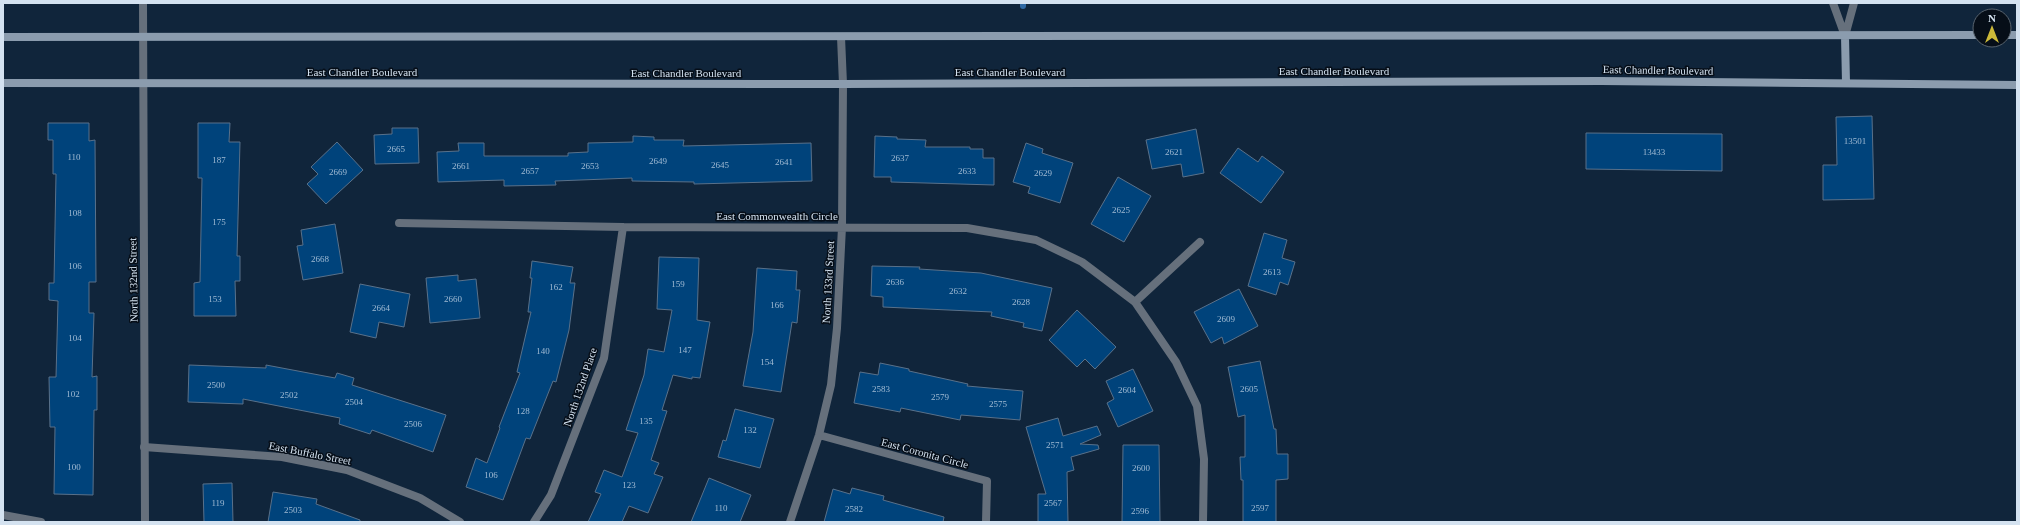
<svg xmlns="http://www.w3.org/2000/svg" width="2020" height="525" font-family="'Times New Roman',serif">
<rect width="100%" height="100%" fill="#10253b"/>
<g fill="none" stroke-linecap="round" stroke-linejoin="round">
<path stroke="#2f69a4" stroke-width="6" d="M 1023,6 L 1023,3"/>
</g>
<path fill="#00437b" stroke="#59718a" d="M 1872,116 L 1874,199 L 1823,200 L 1823,165 L 1837,165 L 1836,117 Z
M 48,123 L 89,123 L 89,141 L 95,140 L 96,282 L 89,282 L 89,313 L 94,313 L 92,377 L 97,376 L 97,410 L 94,410 L 93,495 L 54,494 L 55,427 L 50,427 L 49,377 L 56,377 L 58,301 L 49,300 L 49,283 L 54,283 L 56,174 L 53,174 L 53,140 L 48,140 Z
M 198,123 L 230,123 L 229,142 L 240,142 L 237,256 L 240,256 L 240,281 L 235,281 L 236,316 L 194,316 L 194,283 L 200,282 L 202,178 L 198,178 Z
M 392,128 L 418,128 L 419,163 L 375,164 L 374,135 L 392,134 Z
M 1196,129 L 1204,173 L 1183,177 L 1181,164 L 1152,169 L 1146,140 Z
M 1586,133 L 1722,134 L 1722,171 L 1586,169 Z
M 633,136 L 654,137 L 654,140 L 684,140 L 683,146 L 811,143 L 812,181 L 694,184 L 694,182 L 632,181 L 632,178 L 555,181 L 556,185 L 504,186 L 504,180 L 438,182 L 437,152 L 459,151 L 458,143 L 484,143 L 484,156 L 568,156 L 568,153 L 588,152 L 588,143 L 633,142 Z
M 875,136 L 897,137 L 897,139 L 926,140 L 925,147 L 970,147 L 970,149 L 983,149 L 983,158 L 994,158 L 994,185 L 891,182 L 891,177 L 874,177 Z
M 337,142 L 363,170 L 326,204 L 307,184 L 318,174 L 311,167 Z
M 1026,143 L 1043,149 L 1042,153 L 1073,163 L 1060,203 L 1028,193 L 1030,187 L 1013,182 Z
M 1238,148 L 1258,162 L 1262,156 L 1284,172 L 1261,203 L 1220,173 Z
M 1118,177 L 1151,196 L 1124,242 L 1091,224 Z
M 335,224 L 343,273 L 303,280 L 297,246 L 303,245 L 301,230 Z
M 1264,233 L 1287,240 L 1282,258 L 1295,262 L 1288,285 L 1280,282 L 1276,295 L 1248,286 Z
M 659,257 L 699,258 L 697,320 L 710,322 L 700,378 L 692,377 L 692,379 L 673,375 L 662,410 L 667,411 L 651,460 L 659,463 L 654,474 L 663,477 L 648,513 L 629,506 L 622,522 L 588,522 L 601,494 L 595,492 L 604,470 L 622,477 L 638,433 L 626,430 L 644,375 L 648,349 L 664,352 L 672,310 L 657,309 Z
M 532,261 L 573,267 L 570,283 L 575,283 L 569,330 L 556,382 L 553,381 L 530,439 L 526,438 L 503,500 L 466,487 L 476,458 L 487,463 L 500,428 L 499,427 L 520,373 L 517,372 L 531,312 L 528,312 L 532,278 L 530,278 Z
M 872,266 L 920,267 L 919,269 L 981,273 L 1052,288 L 1042,331 L 1023,327 L 1024,323 L 991,316 L 992,312 L 883,307 L 883,297 L 871,296 Z
M 757,268 L 797,271 L 796,290 L 800,290 L 797,323 L 792,322 L 781,392 L 743,386 L 753,332 Z
M 458,275 L 458,281 L 476,279 L 480,318 L 430,323 L 426,278 Z
M 360,284 L 410,294 L 404,327 L 379,322 L 376,338 L 350,332 Z
M 1239,289 L 1258,326 L 1224,344 L 1222,337 L 1211,343 L 1194,312 Z
M 1077,310 L 1116,347 L 1095,369 L 1085,359 L 1077,367 L 1049,340 Z
M 1260,361 L 1274,429 L 1276,429 L 1277,454 L 1288,454 L 1288,479 L 1276,480 L 1276,522 L 1243,522 L 1243,480 L 1241,480 L 1240,457 L 1245,457 L 1245,415 L 1238,417 L 1228,367 Z
M 880,363 L 909,369 L 909,371 L 968,384 L 967,386 L 1023,391 L 1020,420 L 961,415 L 960,420 L 901,408 L 900,412 L 854,403 L 860,372 L 878,375 Z
M 189,365 L 266,368 L 266,365 L 335,378 L 337,373 L 354,378 L 352,385 L 446,415 L 433,452 L 372,430 L 370,434 L 339,424 L 340,418 L 243,399 L 243,404 L 188,402 Z
M 1133,369 L 1153,411 L 1118,427 L 1107,403 L 1114,399 L 1106,381 Z
M 735,409 L 774,419 L 760,468 L 718,457 L 723,440 L 726,441 Z
M 1058,418 L 1063,436 L 1097,426 L 1101,435 L 1080,444 L 1098,445 L 1099,449 L 1071,457 L 1074,470 L 1067,472 L 1068,522 L 1038,522 L 1038,494 L 1046,494 L 1026,427 Z
M 1123,445 L 1159,445 L 1160,522 L 1122,522 Z
M 709,478 L 751,495 L 740,522 L 691,522 Z
M 232,483 L 233,522 L 204,522 L 203,484 Z
M 852,488 L 884,496 L 883,500 L 944,517 L 943,522 L 824,522 L 833,489 L 850,494 Z
M 273,492 L 317,499 L 316,504 L 360,520 L 360,522 L 268,522 Z"/>
<g fill="none" stroke-linecap="round" stroke-linejoin="round">
<path stroke="#66707c" stroke-width="8" d="M 1833,3 L 1845,36
M 1845,36 L 1854,3
M 399,223 L 623,227 L 967,228 L 1036,240 L 1082,262 L 1135,302 L 1176,362 L 1197,406 L 1204,459 L 1203,522
M 1135,302 L 1200,242
M 819,435 L 987,481 L 986,522
M 144,447 L 282,457 L 347,470 L 420,498 L 460,522
M 3,515 L 41,522
M 534,522 L 551,495 L 604,358 L 623,227
M 790,522 L 819,435 L 831,385 L 837,328 L 842,227 L 843,84 L 841,37"/>
<path stroke="#66707c" stroke-width="8" d="M 143,3 L 145,522"/>
<path stroke="#8b9cae" stroke-width="8" d="M 2004,35 L 2017,35
M 1845,36 L 1846,83
M 3,37 L 1980,35
M 3,83 L 843,84 L 1601,81 L 2017,85"/>
</g>
<g text-anchor="middle" stroke-width="3" stroke-linejoin="round" paint-order="stroke">
<g font-size="9" fill="#9fbad3">
<text x="1855" y="144">13501</text>
<text x="396" y="152">2665</text>
<text x="1174" y="155">2621</text>
<text x="1654" y="155">13433</text>
<text x="74" y="160">110</text>
<text x="900" y="161">2637</text>
<text x="219" y="163">187</text>
<text x="658" y="164">2649</text>
<text x="784" y="165">2641</text>
<text x="720" y="168">2645</text>
<text x="461" y="169">2661</text>
<text x="590" y="169">2653</text>
<text x="530" y="174">2657</text>
<text x="967" y="174">2633</text>
<text x="338" y="175">2669</text>
<text x="1043" y="176">2629</text>
<text x="1121" y="213">2625</text>
<text x="75" y="216">108</text>
<text x="219" y="225">175</text>
<text x="320" y="262">2668</text>
<text x="75" y="269">106</text>
<text x="1272" y="275">2613</text>
<text x="895" y="285">2636</text>
<text x="678" y="287">159</text>
<text x="556" y="290">162</text>
<text x="958" y="294">2632</text>
<text x="215" y="302">153</text>
<text x="453" y="302">2660</text>
<text x="1021" y="305">2628</text>
<text x="777" y="308">166</text>
<text x="381" y="311">2664</text>
<text x="1226" y="322">2609</text>
<text x="75" y="341">104</text>
<text x="685" y="353">147</text>
<text x="543" y="354">140</text>
<text x="767" y="365">154</text>
<text x="216" y="388">2500</text>
<text x="881" y="392">2583</text>
<text x="1249" y="392">2605</text>
<text x="1127" y="393">2604</text>
<text x="73" y="397">102</text>
<text x="289" y="398">2502</text>
<text x="940" y="400">2579</text>
<text x="354" y="405">2504</text>
<text x="998" y="407">2575</text>
<text x="523" y="414">128</text>
<text x="646" y="424">135</text>
<text x="413" y="427">2506</text>
<text x="750" y="433">132</text>
<text x="1055" y="448">2571</text>
<text x="74" y="470">100</text>
<text x="1141" y="471">2600</text>
<text x="491" y="478">106</text>
<text x="629" y="488">123</text>
<text x="218" y="506">119</text>
<text x="1053" y="506">2567</text>
<text x="721" y="511">110</text>
<text x="1260" y="511">2597</text>
<text x="854" y="512">2582</text>
<text x="293" y="513">2503</text>
<text x="1140" y="514">2596</text>
</g>
<g font-size="11" fill="#d4e2f0" stroke="#060e18">
<text transform="translate(1658 70) rotate(1)" y="4">East Chandler Boulevard</text>
<text x="1334" y="75">East Chandler Boulevard</text>
<text x="362" y="76">East Chandler Boulevard</text>
<text x="1010" y="76">East Chandler Boulevard</text>
<text x="686" y="77">East Chandler Boulevard</text>
<text x="777" y="220">East Commonwealth Circle</text>
<text transform="translate(133 280) rotate(-91)" y="4">North 132nd Street</text>
<text transform="translate(828 282) rotate(-87)" y="4">North 133rd Street</text>
<text transform="translate(580 387) rotate(-71)" y="4">North 132nd Place</text>
<text transform="translate(310 453) rotate(11)" y="4">East Buffalo Street</text>
<text transform="translate(925 453) rotate(15)" y="4">East Coronita Circle</text>
</g>
</g>
<rect width="2020" height="525" fill="none" stroke="#d4e2f0" stroke-width="8"/>
<g transform="translate(1992 28)"><circle r="19" fill="#060e18" stroke="#58636e"/>
<path d="M0-3L7 15L0 10L-7 15Z" fill="#ccb939"/>
<text y="-6" font-size="11" font-weight="bold" text-anchor="middle" fill="#d4e2f0">N</text>
</g>
</svg>
